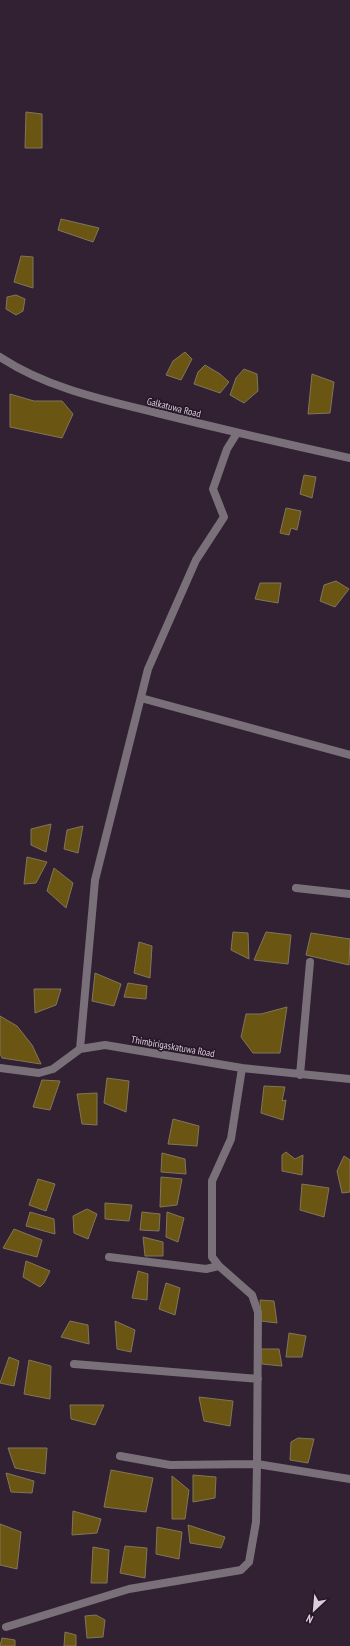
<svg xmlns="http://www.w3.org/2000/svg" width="350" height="1646" font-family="'PT Sans Narrow',sans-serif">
<rect width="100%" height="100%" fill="#322133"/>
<path fill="#6a5513" stroke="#80765b" d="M 26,112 L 42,114 L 42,148 L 25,148 Z
M 61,219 L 99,228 L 93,242 L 58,230 Z
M 21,256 L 33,257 L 33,288 L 14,282 Z
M 16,295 L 25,299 L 23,311 L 16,315 L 6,309 L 7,297 Z
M 185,352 L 192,359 L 181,380 L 166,375 L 173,361 Z
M 205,365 L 220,374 L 229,382 L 220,393 L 194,384 L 198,372 Z
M 244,369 L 257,374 L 258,391 L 244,403 L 230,395 L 236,378 Z
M 312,374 L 334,382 L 330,413 L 308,414 Z
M 10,394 L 34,401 L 62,401 L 73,414 L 62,438 L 10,427 Z
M 304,475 L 316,477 L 312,498 L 300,494 Z
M 286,508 L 301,511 L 297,530 L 291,528 L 289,535 L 280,533 Z
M 336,581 L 349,589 L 335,607 L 320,601 L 324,585 Z
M 260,583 L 281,583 L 278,603 L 255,599 Z
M 51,824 L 46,852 L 31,845 L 31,829 Z
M 83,826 L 78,853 L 64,849 L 67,830 Z
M 27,857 L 47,862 L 36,883 L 24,884 Z
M 54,868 L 73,883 L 66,908 L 47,891 Z
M 233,932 L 248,933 L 249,959 L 231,950 Z
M 266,932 L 291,935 L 288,964 L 254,960 Z
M 311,933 L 350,939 L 349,965 L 306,955 Z
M 139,942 L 152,946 L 150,978 L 134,973 Z
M 95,973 L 121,984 L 114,1006 L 92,1001 Z
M 128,983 L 147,986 L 146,999 L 124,997 Z
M 34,989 L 61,989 L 56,1005 L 35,1013 Z
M 287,1007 L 280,1053 L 253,1053 L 241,1037 L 246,1014 L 261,1014 Z
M 0,1016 L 17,1026 L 32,1045 L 41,1064 L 2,1058 L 0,1053 Z
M 107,1078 L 129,1081 L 126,1112 L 104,1103 Z
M 42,1080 L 60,1081 L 50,1110 L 33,1107 Z
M 264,1086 L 285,1087 L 282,1101 L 286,1100 L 283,1120 L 261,1113 Z
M 97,1093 L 97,1125 L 82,1124 L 77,1094 Z
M 173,1119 L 199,1126 L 197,1146 L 168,1144 Z
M 286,1152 L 295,1159 L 303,1155 L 302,1175 L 282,1171 L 282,1155 Z
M 162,1153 L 185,1159 L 186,1174 L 161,1172 Z
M 344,1156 L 350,1160 L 350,1192 L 342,1193 L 337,1171 Z
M 161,1177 L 182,1179 L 177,1205 L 160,1207 Z
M 38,1179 L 55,1184 L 46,1211 L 29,1205 Z
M 302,1184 L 329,1188 L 324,1217 L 300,1210 Z
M 105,1203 L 132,1205 L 129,1221 L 105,1219 Z
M 87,1209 L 97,1214 L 88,1239 L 74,1233 L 73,1216 Z
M 30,1212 L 54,1219 L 55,1234 L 26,1226 Z
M 142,1212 L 160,1214 L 159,1231 L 140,1230 Z
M 167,1212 L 184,1218 L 178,1242 L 166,1237 Z
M 14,1229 L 42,1240 L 37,1257 L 3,1248 Z
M 143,1237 L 163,1242 L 163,1256 L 145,1256 Z
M 26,1261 L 50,1271 L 44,1283 L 40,1287 L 23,1277 Z
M 138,1271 L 148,1274 L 147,1300 L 132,1298 Z
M 166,1283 L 180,1288 L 175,1315 L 159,1309 Z
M 260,1300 L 274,1301 L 277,1323 L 261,1321 Z
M 70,1321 L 88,1325 L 89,1344 L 61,1337 Z
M 115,1321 L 135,1330 L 131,1352 L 117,1349 Z
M 289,1333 L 306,1336 L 302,1357 L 286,1357 Z
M 261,1349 L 279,1349 L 282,1366 L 262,1364 Z
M 9,1357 L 19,1361 L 14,1386 L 0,1383 Z
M 29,1360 L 51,1366 L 50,1399 L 24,1394 Z
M 199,1397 L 233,1401 L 230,1426 L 204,1421 Z
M 70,1405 L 104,1405 L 95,1425 L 71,1419 Z
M 298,1438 L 314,1439 L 308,1463 L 290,1460 L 291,1442 Z
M 8,1448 L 47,1448 L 45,1474 L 15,1468 Z
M 111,1470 L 153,1478 L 146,1512 L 104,1507 Z
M 6,1473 L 34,1481 L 32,1493 L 11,1492 Z
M 193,1475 L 216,1477 L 215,1498 L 193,1502 Z
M 172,1476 L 189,1490 L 185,1519 L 172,1519 Z
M 73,1511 L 101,1519 L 97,1533 L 72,1535 Z
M 0,1524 L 21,1532 L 17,1569 L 0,1565 Z
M 188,1525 L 225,1537 L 221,1548 L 190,1543 Z
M 157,1527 L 182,1532 L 179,1559 L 156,1554 Z
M 125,1546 L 147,1548 L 145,1578 L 120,1573 Z
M 93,1547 L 109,1550 L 107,1583 L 91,1583 Z
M 96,1615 L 105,1620 L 103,1637 L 87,1638 L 85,1616 Z
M 65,1632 L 76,1635 L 76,1646 L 64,1646 Z
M 2,1638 L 15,1640 L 15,1646 L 0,1646 Z"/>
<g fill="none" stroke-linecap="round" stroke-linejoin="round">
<path stroke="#79707a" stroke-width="8" d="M 0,357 C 47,388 104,400 157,413 C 221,429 285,444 350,458
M 141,698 L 350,755
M 296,888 L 350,894
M 80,1049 L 95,880 L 148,669 L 196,560 L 224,517 L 213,489 L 227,449 L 237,433
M 0,1068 L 39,1073 L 53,1069 L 80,1049 L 105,1045 L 242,1068 L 350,1079
M 242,1068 L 231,1139 L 212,1181 L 212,1257 L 219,1266 L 252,1295 L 258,1312 L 257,1464 L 350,1479
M 300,1075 L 310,962
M 109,1257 L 206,1269 L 219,1266
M 74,1364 L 258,1379
M 6,1627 L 129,1589 L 241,1570 L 249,1562 L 256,1522 L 257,1464 L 170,1465 L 120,1456"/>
</g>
<g text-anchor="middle" stroke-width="3.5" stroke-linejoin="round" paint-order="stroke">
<g font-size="10" fill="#d9ceda" stroke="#271729">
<text transform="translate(174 407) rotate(14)" y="4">Galkatuwa Road</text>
<text transform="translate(173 1046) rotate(10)" y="4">Thimbirigaskatuwa Road</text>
</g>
</g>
<g transform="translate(314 1610) rotate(206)" stroke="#271729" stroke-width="3" paint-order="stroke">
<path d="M0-3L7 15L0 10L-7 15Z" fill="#d9ceda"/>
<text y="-6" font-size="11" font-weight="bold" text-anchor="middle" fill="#d9ceda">N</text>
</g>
</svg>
